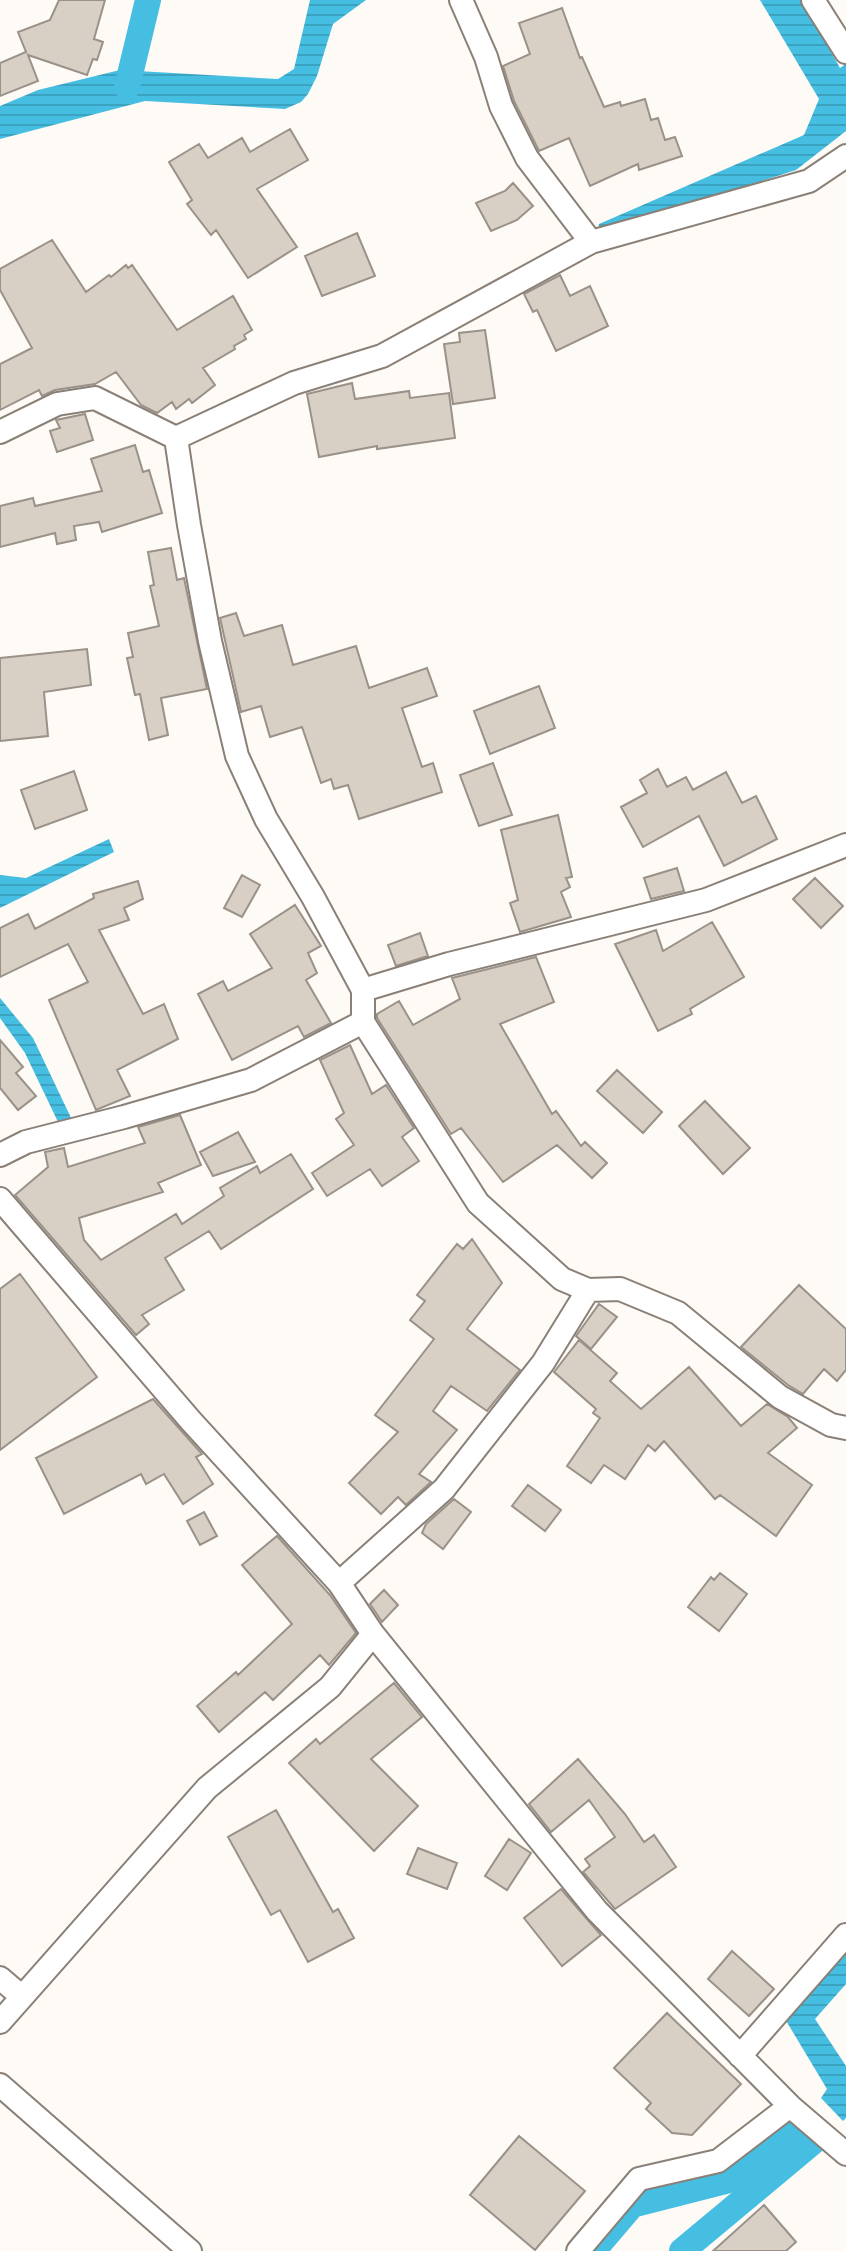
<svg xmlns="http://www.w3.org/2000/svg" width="846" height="2251" font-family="Rubik,sans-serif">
<defs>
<pattern id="water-rules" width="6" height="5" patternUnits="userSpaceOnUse" patternTransform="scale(2)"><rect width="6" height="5" fill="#45bee1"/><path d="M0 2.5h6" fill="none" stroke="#3ba2c0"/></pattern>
</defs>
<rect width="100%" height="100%" fill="#fefaf6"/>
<path fill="url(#water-rules)" d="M 310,0 L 366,0 L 333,24 L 317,76 L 308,94 L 301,102 L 285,109 L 145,101 L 0,139 L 0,106 L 38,90 L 120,70 L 278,79 L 294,69 Z
M 760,0 L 802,0 L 840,68 L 846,64 L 846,131 L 796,170 L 598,234 L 599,224 L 804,135 L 819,99 Z
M 109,839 L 114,852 L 0,908 L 0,875 L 26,878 Z
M 0,998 L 33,1038 L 73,1122 L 59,1124 L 25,1053 L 0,1018 Z
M 846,1950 L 846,1984 L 815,2019 L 846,2066 L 846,2118 L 843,2121 L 821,2098 L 827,2089 L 785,2019 Z"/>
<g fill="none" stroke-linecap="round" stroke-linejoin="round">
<path stroke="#45bee1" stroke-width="26" d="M 127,87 L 148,0
M 593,2251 L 632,2205 L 726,2181 L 798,2122 L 815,2140 L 682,2251"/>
</g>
<path fill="#d8cfc5" stroke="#9a9188" stroke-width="2" d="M 59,0 L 105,0 L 94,39 L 103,42 L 97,60 L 93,59 L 87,75 L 28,55 L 38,81 L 0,96 L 0,63 L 26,52 L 18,32 L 50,20 Z
M 562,8 L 580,58 L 582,57 L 604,107 L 620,102 L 621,106 L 645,99 L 651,120 L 658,118 L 665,140 L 675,137 L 682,156 L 639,170 L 638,164 L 590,186 L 569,138 L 539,151 L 514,101 L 503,66 L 530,54 L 519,23 Z
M 290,129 L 308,160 L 257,189 L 297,247 L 248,278 L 216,230 L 211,235 L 187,204 L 192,200 L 169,162 L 199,144 L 208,158 L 242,138 L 250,152 Z
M 513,183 L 533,206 L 517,220 L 491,231 L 476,203 L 505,191 Z
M 357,233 L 375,276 L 322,296 L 305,256 Z
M 52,240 L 86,292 L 109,275 L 111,277 L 126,265 L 128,268 L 132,265 L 177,330 L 233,296 L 252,330 L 244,335 L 246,339 L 234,346 L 235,349 L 203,368 L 215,385 L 192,403 L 189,399 L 176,409 L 172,402 L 157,413 L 141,405 L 116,372 L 95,384 L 55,390 L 42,396 L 39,390 L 0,410 L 0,364 L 32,348 L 0,290 L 0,269 Z
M 560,275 L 570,296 L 590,286 L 608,326 L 556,351 L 537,310 L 533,312 L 524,294 Z
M 485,330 L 495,398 L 453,404 L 444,344 L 460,342 L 459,333 Z
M 352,383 L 355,399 L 409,391 L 410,398 L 449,393 L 455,438 L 377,449 L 377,446 L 319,457 L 307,394 Z
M 85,414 L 93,440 L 57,452 L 50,431 L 60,428 L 56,420 Z
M 135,445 L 143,472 L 149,470 L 162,513 L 102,532 L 99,522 L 74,526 L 76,540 L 57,544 L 55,533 L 0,547 L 0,506 L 33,498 L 35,506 L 102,491 L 91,459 Z
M 171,548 L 177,580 L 184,578 L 207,689 L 161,698 L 168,735 L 149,740 L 140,694 L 135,695 L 127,658 L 133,657 L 128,633 L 159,626 L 150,586 L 154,585 L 148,552 Z
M 236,613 L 244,636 L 282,625 L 293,665 L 356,646 L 369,688 L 427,668 L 437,696 L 402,708 L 422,767 L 433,763 L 442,792 L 359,819 L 348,785 L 334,789 L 331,779 L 321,783 L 302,727 L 270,737 L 261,706 L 241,712 L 220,618 Z
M 87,649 L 91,685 L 44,692 L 48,736 L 0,741 L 0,658 Z
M 539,686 L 555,728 L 490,754 L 474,711 Z
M 493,763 L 512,815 L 479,826 L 460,775 Z
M 658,769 L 667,787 L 686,777 L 693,790 L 726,772 L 742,803 L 756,796 L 777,839 L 724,866 L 699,816 L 643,847 L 621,807 L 647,793 L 640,780 Z
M 74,771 L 87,810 L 35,829 L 21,790 Z
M 558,815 L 572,877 L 566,878 L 570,887 L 561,892 L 571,917 L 520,932 L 510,903 L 518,900 L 501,830 Z
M 677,868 L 684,891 L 651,899 L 644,878 Z
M 242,875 L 260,885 L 242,917 L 224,908 Z
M 815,878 L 843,906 L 821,928 L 793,899 Z
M 138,881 L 143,899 L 124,908 L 129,920 L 99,930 L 143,1014 L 164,1004 L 178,1039 L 117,1070 L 130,1096 L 96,1110 L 49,1000 L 88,982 L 68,944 L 0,977 L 0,928 L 28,914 L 35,929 L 94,898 L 93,894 Z
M 295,905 L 321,946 L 308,953 L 317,973 L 306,980 L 331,1023 L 304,1037 L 298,1026 L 232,1060 L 198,994 L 223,981 L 228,991 L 272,968 L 250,934 Z
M 712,922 L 744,977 L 690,1009 L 692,1014 L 658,1031 L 615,944 L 656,930 L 663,951 Z
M 420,933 L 428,956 L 396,966 L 388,945 Z
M 536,957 L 554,1002 L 500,1024 L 552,1114 L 556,1111 L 581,1146 L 585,1142 L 607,1163 L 592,1178 L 557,1145 L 503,1182 L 461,1128 L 451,1134 L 377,1018 L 377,1014 L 399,1001 L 413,1025 L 460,999 L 452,978 Z
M 0,1040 L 23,1067 L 16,1073 L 36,1096 L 18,1110 L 0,1088 Z
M 350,1045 L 372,1094 L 386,1085 L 414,1128 L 402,1137 L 419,1161 L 382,1186 L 370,1169 L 327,1196 L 312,1173 L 354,1145 L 336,1119 L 344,1113 L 320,1060 Z
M 617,1070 L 662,1112 L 643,1133 L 597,1091 Z
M 705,1101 L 750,1148 L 723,1174 L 679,1126 Z
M 180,1115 L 201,1165 L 158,1183 L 163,1192 L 79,1218 L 84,1240 L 101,1260 L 176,1214 L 182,1224 L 224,1196 L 220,1188 L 257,1166 L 260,1173 L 291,1154 L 313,1189 L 221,1249 L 209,1231 L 165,1258 L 184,1290 L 142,1315 L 149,1324 L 136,1335 L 15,1195 L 48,1167 L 45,1152 L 64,1148 L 68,1167 L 145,1143 L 138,1127 Z
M 238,1132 L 255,1162 L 213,1176 L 200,1152 Z
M 472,1239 L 502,1283 L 467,1329 L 520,1370 L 487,1411 L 451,1386 L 433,1411 L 457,1430 L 419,1474 L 431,1482 L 406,1505 L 398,1497 L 381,1514 L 349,1483 L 398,1432 L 375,1415 L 434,1339 L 410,1320 L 425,1301 L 417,1295 L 457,1244 L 463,1249 Z
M 20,1274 L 97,1377 L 0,1450 L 0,1289 Z
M 799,1285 L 846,1329 L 846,1370 L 837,1381 L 824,1369 L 803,1394 L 788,1385 L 741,1347 Z
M 599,1304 L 617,1317 L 591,1349 L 576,1336 Z
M 579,1340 L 617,1373 L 610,1381 L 641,1409 L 689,1367 L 741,1426 L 767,1404 L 788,1417 L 797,1428 L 768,1453 L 812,1485 L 776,1536 L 720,1495 L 715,1499 L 664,1441 L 655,1451 L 648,1445 L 625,1479 L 604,1465 L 591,1483 L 567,1466 L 600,1418 L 593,1413 L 596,1409 L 554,1372 Z
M 153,1399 L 202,1454 L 196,1457 L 213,1484 L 183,1504 L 164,1474 L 146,1484 L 141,1474 L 64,1514 L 36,1458 Z
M 528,1485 L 561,1510 L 545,1531 L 512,1506 Z
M 454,1499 L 471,1512 L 443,1549 L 422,1533 L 426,1524 Z
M 204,1512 L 217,1536 L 200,1545 L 187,1521 Z
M 277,1536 L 330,1595 L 356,1633 L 329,1665 L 320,1655 L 273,1700 L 265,1692 L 219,1732 L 197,1706 L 236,1672 L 238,1675 L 292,1624 L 242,1565 Z
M 720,1573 L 747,1594 L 719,1631 L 688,1607 L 711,1577 L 714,1580 Z
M 384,1590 L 398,1605 L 382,1622 L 370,1604 Z
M 394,1683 L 422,1717 L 371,1759 L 418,1806 L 374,1851 L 289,1763 L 316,1739 L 320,1744 Z
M 578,1759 L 625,1814 L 644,1842 L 654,1835 L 676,1867 L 615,1909 L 583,1872 L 590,1866 L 585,1859 L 615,1837 L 589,1800 L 551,1832 L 529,1804 Z
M 276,1810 L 333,1912 L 338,1909 L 354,1938 L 308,1962 L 280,1910 L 271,1915 L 228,1837 Z
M 509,1839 L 531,1853 L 507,1890 L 485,1876 Z
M 418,1848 L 457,1863 L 447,1889 L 407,1874 Z
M 561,1889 L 601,1935 L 562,1966 L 524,1918 Z
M 732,1951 L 774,1989 L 749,2016 L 708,1979 Z
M 667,2013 L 741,2084 L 692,2135 L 672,2133 L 646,2109 L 651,2103 L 614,2068 Z
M 519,2136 L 585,2191 L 535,2250 L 470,2195 Z
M 764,2205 L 796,2242 L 786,2251 L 713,2251 Z"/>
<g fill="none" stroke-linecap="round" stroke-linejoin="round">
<defs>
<path id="street" d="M 461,0 L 486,57 L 501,106 L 527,158 L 591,242
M 813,0 L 846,52
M 0,432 L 57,404 L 95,398 L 176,438
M 176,438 L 189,525 L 210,641 L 237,756 L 266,819 L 313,897 L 363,990 L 363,1022 L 478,1203 L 562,1279 L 588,1290 L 620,1289 L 678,1313 L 780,1397 L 831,1425 L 846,1428
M 176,438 L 294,383 L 382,356 L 591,242 L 809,181 L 846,156
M 363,990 L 449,964 L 706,900 L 846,845
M 0,1155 L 26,1142 L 124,1117 L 251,1080 L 363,1022
M 0,1199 L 191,1421 L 339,1583 L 373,1634 L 597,1911 L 790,2106 L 846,2154
M 339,1583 L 444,1489 L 543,1363 L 588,1290
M 0,1978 L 21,1996
M 0,2022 L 207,1788 L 330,1687 L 373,1634
M 740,2056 L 846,1935
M 0,2085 L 190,2251
M 578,2251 L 639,2179 L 718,2161 L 790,2106"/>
</defs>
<use href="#street" stroke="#8a8077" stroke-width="26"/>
<use href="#street" stroke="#fff" stroke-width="22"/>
</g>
</svg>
